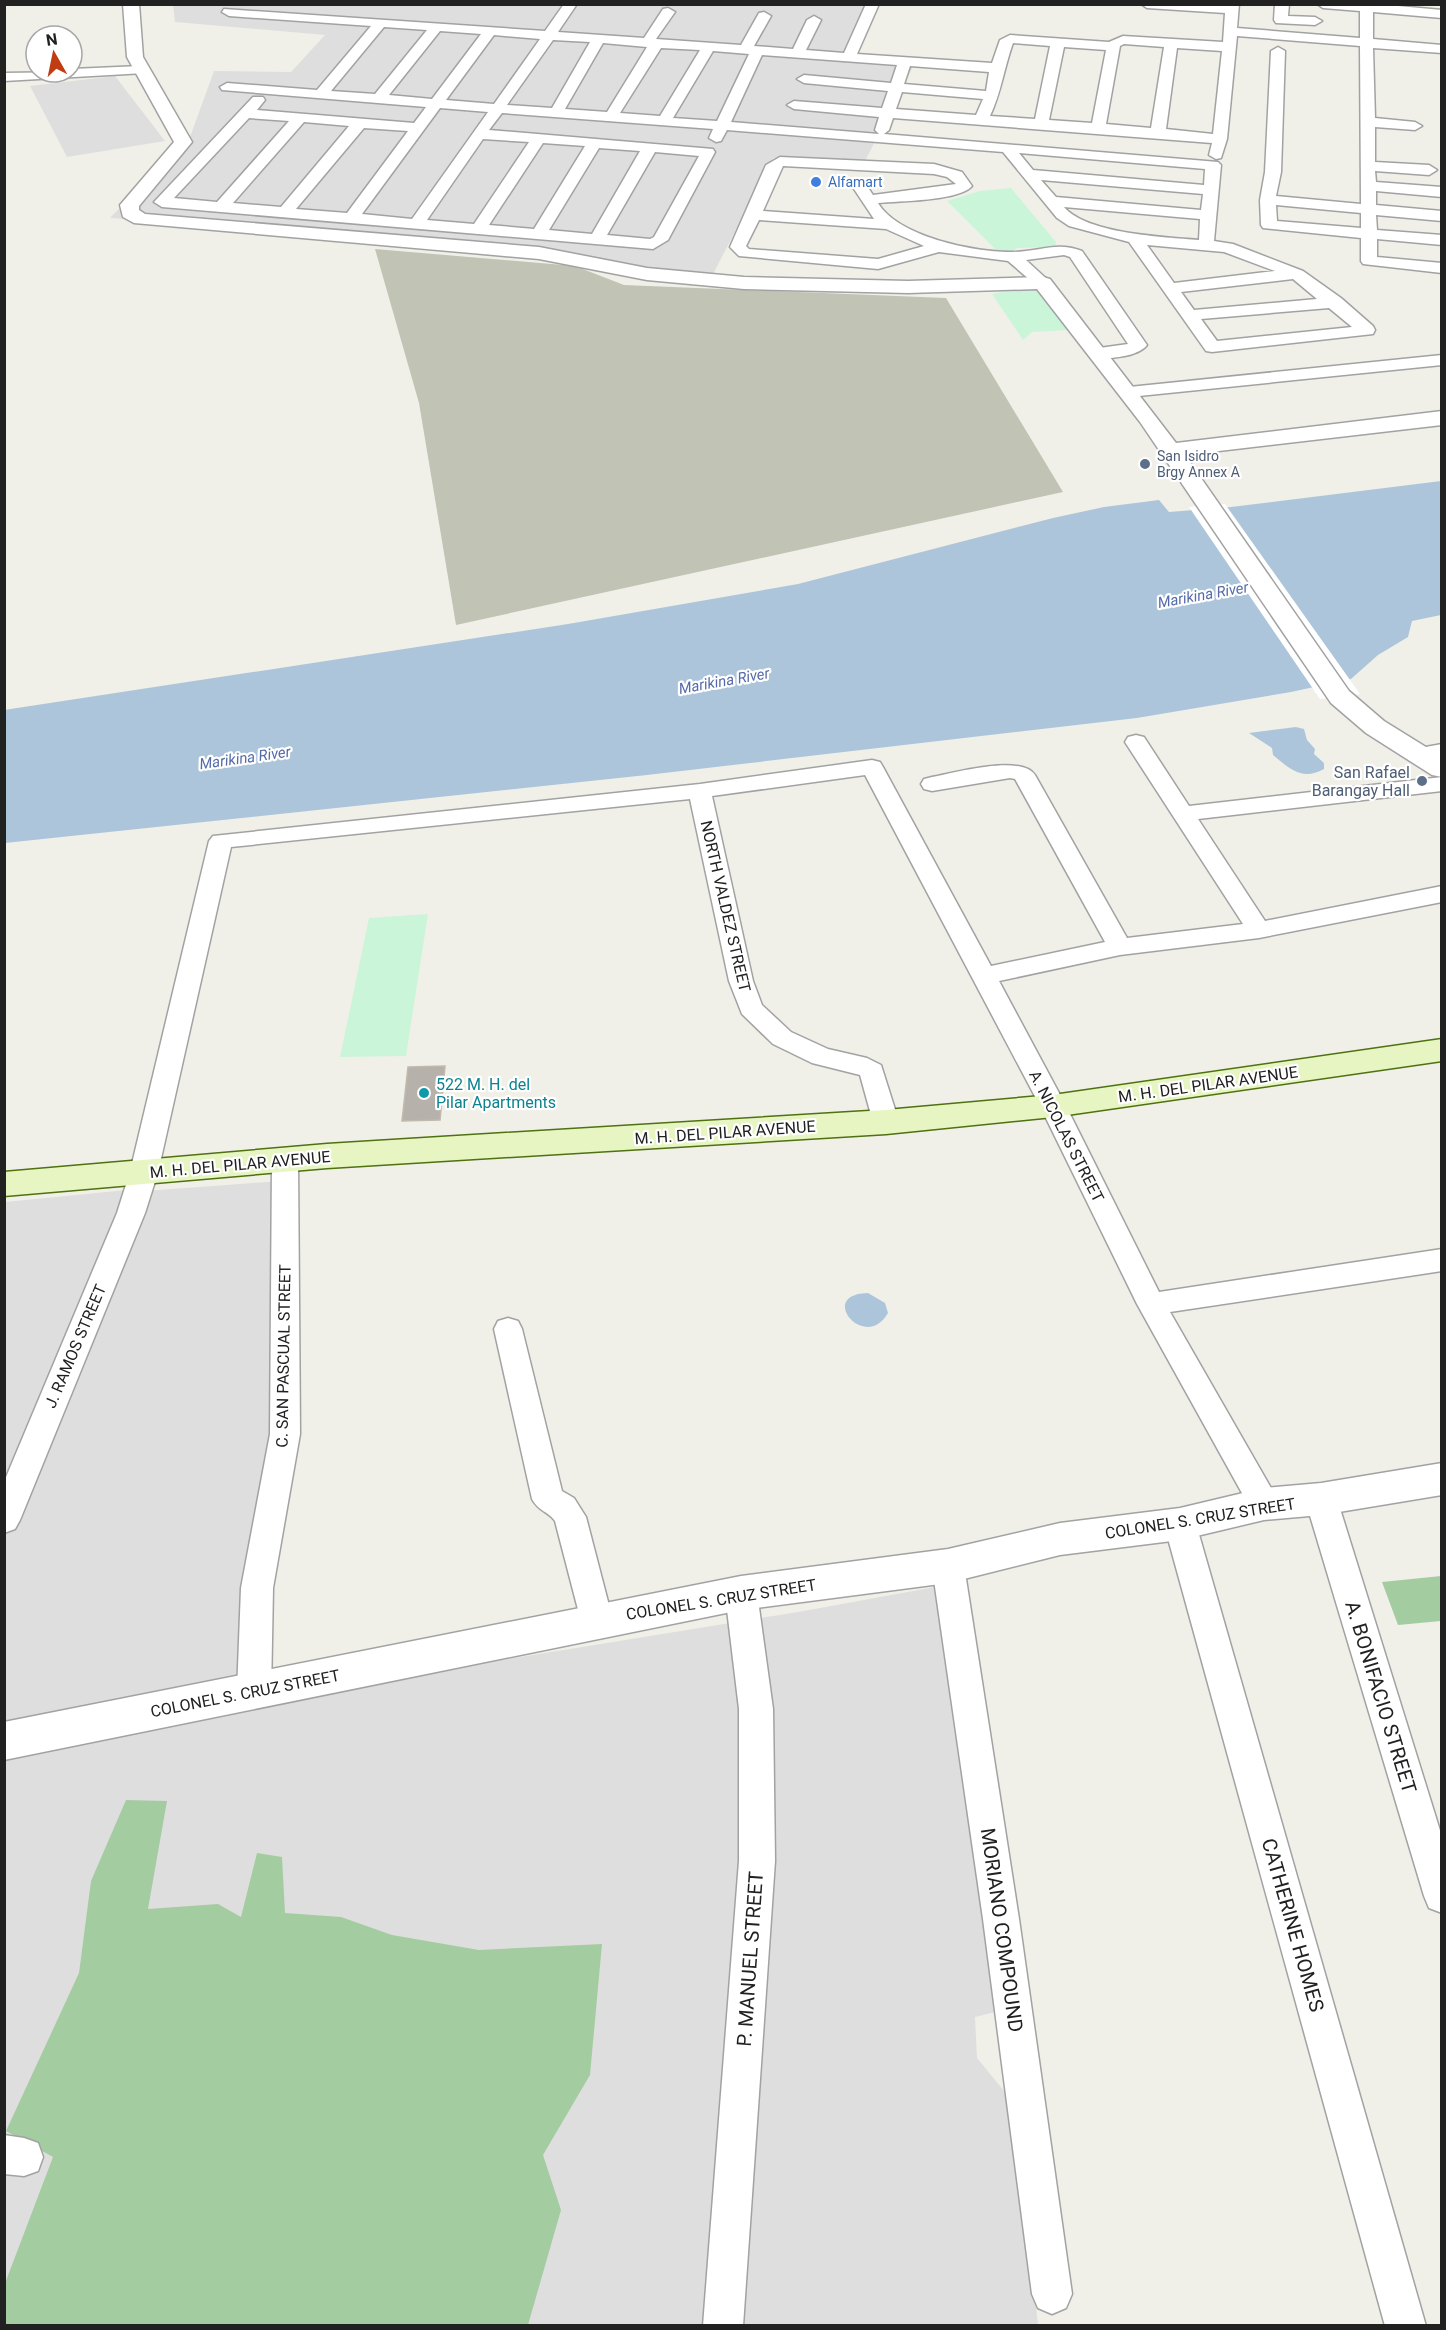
<svg xmlns="http://www.w3.org/2000/svg" width="1446" height="2330" font-family="Roboto,sans-serif">
<rect width="100%" height="100%" fill="#f0f0e9"/>
<path fill="#dfdede" d="M 173,5 L 877,5 L 856,53 L 917,59 L 863,165 L 773,158 L 711,278 L 586,259 L 210,224 L 110,218 L 190,137 L 214,71 L 291,72 L 325,35 L 175,22 Z
M 115,76 L 165,141 L 67,157 L 30,86 Z
M 281,1181 L 281,1430 L 246,1698 L 5,1743 L 5,1534 L 145,1191 Z
M 137,1189 L 5,1525 L 5,1202 Z
M 946,1585 L 1007,2009 L 975,2017 L 977,2058 L 1014,2103 L 1038,2325 L 5,2326 L 5,1748 L 359,1683 L 798,1612 Z"/>
<path fill="#c1c4b5" d="M 375,249 L 575,266 L 624,285 L 946,298 L 1063,492 L 456,625 L 419,403 Z"/>
<path fill="#a4cca1" d="M 1441,1576 L 1441,1621 L 1398,1625 L 1382,1582 Z
M 126,1800 L 167,1801 L 148,1909 L 218,1904 L 241,1917 L 257,1853 L 282,1857 L 285,1913 L 341,1917 L 392,1935 L 479,1950 L 602,1944 L 590,2075 L 543,2155 L 561,2210 L 528,2325 L 5,2325 L 4,2286 L 53,2157 L 6,2131 L 79,1973 L 91,1881 Z"/>
<path fill="#cbf5d8" d="M 1011,188 L 1056,242 L 1055,247 L 1017,248 L 1010,253 L 999,253 L 947,201 L 980,191 Z
M 1023,289 L 1042,292 L 1069,330 L 1032,332 L 1023,340 L 992,294 Z
M 428,914 L 406,1056 L 340,1057 L 369,918 Z"/>
<path fill="#adc5da" d="M 1441,481 L 1441,615 L 1412,621 L 1408,637 L 1378,655 L 1351,679 L 1291,692 L 1137,718 L 647,775 L 5,843 L 4,710 L 568,624 L 798,584 L 1053,518 L 1104,507 L 1159,500 L 1169,512 L 1231,507 Z
M 1296,727 L 1304,729 L 1307,740 L 1315,749 L 1314,754 L 1324,763 L 1324,769 C 1302,781 1290,769 1273,755 L 1272,748 L 1249,733 Z
M 868,1293 L 885,1303 L 888,1313 C 865,1353 816,1294 868,1293 Z"/>
<path fill="#fff" d="M 1225,504 L 1360,694 L 1320,699 L 1189,507 Z"/>
<path fill="#b6b2ab" stroke="#c1baac" stroke-width="1.5" d="M 445,1066 L 440,1120 L 402,1121 L 408,1067 Z"/>
<g fill="none" stroke-linecap="round" stroke-linejoin="round">
<defs>
<path id="minor" d="M 564,4 L 577,4 L 558,32 L 644,38 L 663,9 L 668,8 L 675,12 L 656,39 L 741,45 L 759,13 L 764,12 L 771,16 L 754,46 L 793,49 L 807,20 L 814,16 L 821,20 L 806,50 L 844,53 L 866,4 L 879,4 L 857,54 L 992,63 L 1000,40 L 1010,35 L 1109,42 L 1123,36 L 1223,42 L 1225,13 L 1147,8 L 1141,4 L 1239,4 L 1237,28 L 1360,38 L 1360,11 L 1323,8 L 1317,4 L 1376,4 L 1442,10 L 1442,18 L 1373,12 L 1373,39 L 1442,45 L 1442,53 L 1373,48 L 1375,118 L 1415,122 L 1422,126 L 1415,130 L 1375,127 L 1375,162 L 1429,165 L 1437,170 L 1429,175 L 1375,171 L 1376,182 L 1442,187 L 1442,197 L 1376,191 L 1376,205 L 1442,211 L 1442,221 L 1376,215 L 1377,230 L 1442,235 L 1442,245 L 1377,239 L 1377,257 L 1442,263 L 1442,273 L 1363,264 L 1361,261 L 1361,238 L 1263,228 L 1261,225 L 1260,200 L 1265,172 L 1271,51 L 1278,47 L 1285,51 L 1281,172 L 1276,196 L 1361,204 L 1360,46 L 1237,36 L 1227,139 L 1221,158 L 1216,159 L 1209,155 L 1212,143 L 893,118 L 889,130 L 884,134 L 1218,162 L 1221,165 L 1214,241 L 1233,244 L 1303,271 L 1341,298 L 1373,326 L 1375,330 L 1373,334 L 1212,352 L 1206,351 L 1129,242 L 1069,226 L 1057,218 L 1003,152 L 727,130 L 721,141 L 716,142 L 709,138 L 713,129 L 502,113 L 489,130 L 713,149 L 715,152 L 668,240 L 653,249 L 162,207 L 154,202 L 253,97 L 263,97 L 265,100 L 257,110 L 414,123 L 426,107 L 222,90 L 220,87 L 227,83 L 317,90 L 371,26 L 229,16 L 222,12 L 224,9 L 545,31 ZM 384,27 L 427,30 L 375,94 L 331,91 ZM 440,31 L 481,34 L 432,99 L 389,95 ZM 494,35 L 540,39 L 494,104 L 446,100 ZM 553,40 L 590,42 L 552,108 L 507,105 ZM 603,43 L 647,47 L 607,112 L 565,109 ZM 1013,43 L 1050,46 L 1035,119 L 990,116 C 1001,93 1004,68 1013,43 ZM 1124,44 L 1164,47 L 1151,128 L 1106,124 L 1120,46 ZM 1064,47 L 1106,50 L 1092,123 L 1049,120 ZM 661,48 L 700,50 L 660,116 L 620,113 ZM 1177,48 L 1222,51 L 1213,134 L 1166,129 ZM 713,51 L 749,54 L 717,121 L 673,118 ZM 762,55 L 897,65 L 891,83 L 804,75 L 797,79 L 804,83 L 888,91 L 882,108 L 794,101 L 787,105 L 794,109 L 879,117 L 875,130 L 879,134 L 731,122 ZM 910,66 L 989,72 L 986,91 L 904,84 ZM 902,92 L 983,99 L 976,115 L 896,109 ZM 440,108 L 488,112 L 412,219 L 362,214 ZM 249,118 L 289,121 L 217,202 L 174,198 ZM 304,122 L 349,126 L 281,207 L 233,203 ZM 364,128 L 408,131 L 347,213 L 296,209 ZM 483,139 L 529,142 L 474,224 L 427,220 ZM 543,143 L 585,146 L 534,229 L 489,225 ZM 599,148 L 640,151 L 592,234 L 549,230 ZM 655,152 L 699,156 L 654,237 L 650,239 L 607,235 ZM 1019,153 L 1205,169 L 1204,185 L 1033,170 ZM 1041,180 L 1203,194 L 1201,210 L 1056,197 ZM 1276,205 L 1361,213 L 1361,228 L 1277,221 ZM 1064,207 L 1200,219 L 1199,240 C 1164,237 1087,234 1064,207 ZM 1147,245 L 1224,252 L 1275,271 L 1174,283 ZM 1293,279 L 1317,299 L 1194,310 L 1181,292 ZM 1329,308 L 1352,327 L 1217,341 L 1201,319 Z
M 1275,4 L 1289,4 L 1288,16 L 1315,17 L 1322,21 L 1315,25 L 1276,23 L 1274,20 Z
M 140,66 L 147,70 L 145,73 L 4,81 L 4,73 L 72,72 L 72,69 Z
M 780,157 L 934,164 L 962,172 L 972,186 C 959,201 899,201 878,203 C 898,237 977,253 1013,252 C 1039,252 1056,241 1082,251 L 1147,345 C 1138,357 1106,360 1092,357 L 1089,353 L 1092,349 L 1128,344 L 1070,257 L 1064,255 L 1026,260 L 1051,283 L 1043,288 L 1037,286 L 1008,261 L 939,252 L 878,269 L 739,256 L 730,247 L 766,165 ZM 783,166 L 934,174 L 947,177 L 956,184 L 873,195 L 867,186 L 857,186 L 854,189 L 874,219 L 763,211 ZM 759,220 L 886,229 L 924,246 L 878,259 L 749,249 L 746,246 Z
M 1442,355 L 1442,365 L 1129,397 L 1123,396 L 1120,392 L 1123,388 L 1129,387 Z
M 1136,735 L 1144,737 L 1189,806 L 1442,777 L 1442,791 L 1198,819 L 1265,921 L 1442,886 L 1442,902 L 1259,938 L 1120,955 L 999,981 L 1066,1106 L 1159,1292 L 1442,1249 L 1442,1271 L 1170,1312 L 1275,1495 L 1280,1504 L 1275,1513 L 1264,1517 L 1253,1513 L 1137,1304 L 1040,1106 L 865,775 L 712,796 L 753,981 L 762,1005 L 791,1032 L 828,1049 L 867,1058 L 881,1065 L 899,1122 L 895,1129 L 886,1131 L 877,1129 L 873,1122 L 860,1075 L 812,1063 L 773,1044 L 742,1014 L 729,981 L 690,799 L 231,847 L 158,1172 L 145,1213 L 20,1520 L 15,1529 L 4,1533 L 4,1482 L 117,1213 L 130,1172 L 209,841 L 213,836 L 700,784 L 872,760 L 880,762 L 883,767 L 991,966 L 1105,942 L 1015,779 L 1010,778 L 932,791 L 924,789 L 921,784 L 924,779 L 932,777 C 955,773 1021,754 1035,775 L 1127,938 L 1243,924 L 1125,742 L 1128,737 Z
M 1442,744 L 1442,758 L 1417,762 L 1409,760 L 1406,755 L 1409,750 Z
M 285,1150 L 295,1153 L 298,1160 L 300,1434 L 273,1588 L 271,1693 L 266,1704 L 254,1708 L 242,1704 L 237,1693 L 241,1588 L 270,1434 L 272,1160 L 275,1153 Z
M 508,1318 L 518,1321 L 522,1329 L 562,1491 L 574,1498 L 586,1517 L 613,1621 L 608,1631 L 597,1635 L 586,1631 L 581,1621 L 555,1521 C 548,1511 539,1512 532,1499 L 494,1329 L 498,1321 Z
M 1321,1486 L 1332,1490 L 1337,1499 L 1442,1837 L 1442,1913 L 1429,1908 L 1424,1896 L 1305,1499 L 1310,1490 Z
M 1180,1511 L 1191,1515 L 1196,1524 L 1426,2326 L 1385,2326 L 1164,1524 L 1169,1515 Z
M 948,1552 L 959,1556 L 964,1566 L 1019,1919 L 1072,2294 L 1066,2308 L 1052,2314 L 1038,2308 L 1032,2294 L 983,1919 L 932,1566 L 937,1556 Z
M 741,1579 L 752,1583 L 757,1593 L 773,1709 L 775,1861 L 743,2326 L 703,2326 L 739,1861 L 739,1709 L 725,1593 L 730,1583 Z
M 4,2135 L 24,2138 L 38,2143 L 43,2157 L 38,2171 L 24,2176 L 4,2174 Z"/>
<path id="tertiary" d="M 123,4 L 139,4 L 143,57 L 192,142 L 139,206 L 139,210 L 145,214 L 539,247 L 647,268 L 744,277 L 908,281 L 1043,277 L 1050,279 L 1176,443 L 1442,411 L 1442,425 L 1185,455 L 1349,691 L 1384,721 L 1442,757 L 1442,777 L 1432,775 L 1366,733 L 1331,703 L 1140,422 L 1037,289 L 908,293 L 744,289 L 647,280 L 539,259 L 134,223 L 123,217 L 120,205 L 174,142 L 127,57 Z
M 1442,1463 L 1442,1495 L 1321,1515 L 1264,1520 L 1180,1540 L 1060,1555 L 948,1583 L 741,1610 L 4,1760 L 4,1722 L 741,1576 L 948,1549 L 1060,1523 L 1180,1508 L 1264,1488 L 1321,1483 Z"/>
<path id="secondary" d="M 1442,1039 L 1442,1061 L 1053,1117 L 886,1134 L 327,1168 L 4,1196 L 4,1172 L 327,1144 L 886,1110 L 1053,1095 Z"/>
</defs>
<use href="#minor" stroke="#a2a2a2" stroke-width="3"/>
<use href="#tertiary" stroke="#a2a2a2" stroke-width="3"/>
<use href="#secondary" stroke="#4f710f" stroke-width="3"/>
<use href="#minor" fill="#fff" fill-rule="evenodd"/>
<use href="#tertiary" fill="#fff" fill-rule="evenodd"/>
<use href="#secondary" fill="#e6f5c2" fill-rule="evenodd"/>
</g>
<circle fill="#3f7fe0" stroke="#fff" stroke-width="2" cx="816" cy="182" r="6"/>
<g fill="#5c6f8a" stroke="#fff" stroke-width="2">
<circle cx="1145" cy="464" r="6"/>
<circle cx="1422" cy="781" r="6"/>
</g>
<circle fill="#0f9aa8" stroke="#fff" stroke-width="2" cx="424" cy="1093" r="6"/>
<g text-anchor="middle" stroke-width="4.5" stroke-linejoin="round" paint-order="stroke">
<g font-size="14" fill="#366cbe" stroke="#fff" text-anchor="start">
<text x="828" y="187">Alfamart</text>
</g>
<g font-size="14" fill="#4e5e75" stroke="#fff" text-anchor="start">
<text x="1157" y="461">San Isidro<tspan x="1157" dy="16">Brgy Annex A</tspan></text>
</g>
<g font-size="15" font-style="italic" fill="#556ba9" stroke="#fff">
<text transform="translate(1203 595) rotate(-10)" y="5">Marikina River</text>
<text transform="translate(724 681) rotate(-10)" y="5">Marikina River</text>
<text transform="translate(245 758) rotate(-8)" y="5">Marikina River</text>
</g>
<g font-size="16" fill="#4e5e75" stroke="#fff" text-anchor="end">
<text x="1410" y="778">San Rafael<tspan x="1410" dy="18">Barangay Hall</tspan></text>
</g>
<g font-size="16" fill="#212121" stroke="#fff">
<text transform="translate(726 906) rotate(77)" y="6">NORTH VALDEZ STREET</text>
<text transform="translate(1208 1084) rotate(-8)" y="6">M. H. DEL PILAR AVENUE</text>
<text transform="translate(725 1132) rotate(-4)" y="6">M. H. DEL PILAR AVENUE</text>
<text transform="translate(1067 1136) rotate(63)" y="6">A. NICOLAS STREET</text>
<text transform="translate(240 1164) rotate(-5)" y="6">M. H. DEL PILAR AVENUE</text>
<text transform="translate(75 1346) rotate(-67)" y="6">J. RAMOS STREET</text>
<text transform="translate(283 1356) rotate(-89)" y="6">C. SAN PASCUAL STREET</text>
<text transform="translate(1200 1518) rotate(-9)" y="6">COLONEL S. CRUZ STREET</text>
<text transform="translate(721 1599) rotate(-9)" y="6">COLONEL S. CRUZ STREET</text>
<text transform="translate(245 1693) rotate(-11)" y="6">COLONEL S. CRUZ STREET</text>
</g>
<g font-size="16" fill="#0d838f" stroke="#fff" text-anchor="start">
<text x="436" y="1090">522 M. H. del<tspan x="436" dy="18">Pilar Apartments</tspan></text>
</g>
<g font-size="20" fill="#212121" stroke="#fff">
<text transform="translate(1381 1697) rotate(73)" y="7">A. BONIFACIO STREET</text>
<text transform="translate(1293 1925) rotate(74)" y="7">CATHERINE HOMES</text>
<text transform="translate(1002 1930) rotate(82)" y="7">MORIANO COMPOUND</text>
<text transform="translate(750 1959) rotate(-86)" y="7">P. MANUEL STREET</text>
</g>
</g>
<rect width="1446" height="2330" fill="none" stroke="#212121" stroke-width="12"/>
<g transform="translate(54 54) rotate(351)"><circle r="28" fill="#ffffff" stroke="#a6a6a6" stroke-width="1.5"/>
<path d="M0-4.5L10 22L0 15L-10 22Z" fill="#c03c12"/>
<text y="-9" font-size="16" font-weight="bold" text-anchor="middle" fill="#212121">N</text>
</g>
</svg>
